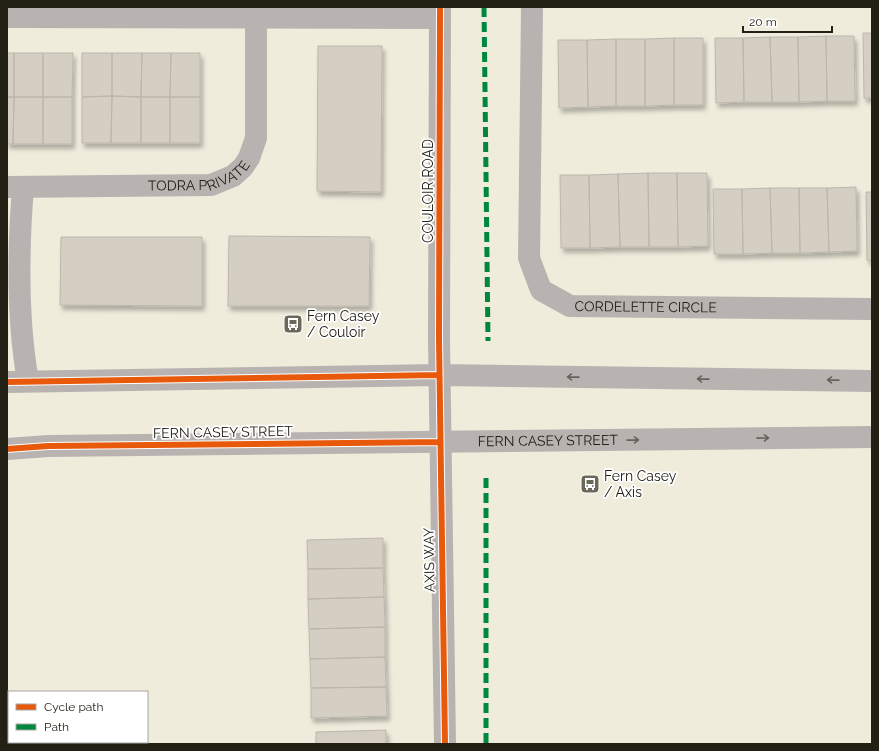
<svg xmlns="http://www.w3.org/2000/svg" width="879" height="751" font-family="Raleway,sans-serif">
<defs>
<filter id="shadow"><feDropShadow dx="2.5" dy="4.5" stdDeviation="2" flood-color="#0004"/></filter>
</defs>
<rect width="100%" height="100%" fill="#efecdc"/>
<path fill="#d5cec3" stroke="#bcb6ac" filter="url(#shadow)" d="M 863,33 L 872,33 L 872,98 L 864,98 Z
M 826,36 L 854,36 L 855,101 L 827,101 Z
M 826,36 L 827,101 L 799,102 L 798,37 Z
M 770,37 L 798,37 L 799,102 L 772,102 Z
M 770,37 L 772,102 L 744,102 L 743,38 Z
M 674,38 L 703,38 L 703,105 L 674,105 Z
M 674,38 L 674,105 L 645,106 L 645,39 Z
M 715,38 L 743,38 L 744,102 L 716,103 Z
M 616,39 L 645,39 L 645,106 L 616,106 Z
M 616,39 L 616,106 L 588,107 L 587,40 Z
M 558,40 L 587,40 L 588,107 L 559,108 Z
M 318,46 L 382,46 L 381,192 L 317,191 Z
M 7,53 L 14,53 L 14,97 L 7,97 Z
M 14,53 L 43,53 L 43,97 L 14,97 Z
M 43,53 L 73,53 L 72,97 L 43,97 Z
M 82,53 L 112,53 L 112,96 L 82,97 Z
M 112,53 L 142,53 L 141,97 L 112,96 Z
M 142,53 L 171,53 L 170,97 L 141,97 Z
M 171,53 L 200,53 L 200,97 L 170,97 Z
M 112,96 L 141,97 L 141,143 L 111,143 Z
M 112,96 L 111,143 L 82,143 L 82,97 Z
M 7,97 L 14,97 L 13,144 L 7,144 Z
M 14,97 L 43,97 L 43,144 L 13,144 Z
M 43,97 L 72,97 L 72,144 L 43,144 Z
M 141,97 L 170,97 L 170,143 L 141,143 Z
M 170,97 L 200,97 L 200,143 L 170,143 Z
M 648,173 L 677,173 L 678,247 L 649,247 Z
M 648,173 L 649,247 L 620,247 L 618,174 Z
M 677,173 L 707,173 L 708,246 L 678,247 Z
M 618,174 L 620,247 L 590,248 L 589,175 Z
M 560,175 L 589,175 L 590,248 L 561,248 Z
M 856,187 L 857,251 L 829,252 L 827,188 Z
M 770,188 L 772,253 L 743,254 L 742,189 Z
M 770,188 L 799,188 L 800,253 L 772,253 Z
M 799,188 L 827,188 L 829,252 L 800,253 Z
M 713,189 L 742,189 L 743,254 L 714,254 Z
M 866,192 L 872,192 L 872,260 L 867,260 Z
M 229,236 L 370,237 L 369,306 L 228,306 Z
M 61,237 L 202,237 L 202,306 L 60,305 Z
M 383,538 L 383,568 L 308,569 L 307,540 Z
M 383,568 L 384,597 L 308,599 L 308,569 Z
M 384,597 L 385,627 L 309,629 L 308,599 Z
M 385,627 L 385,657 L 310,659 L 309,629 Z
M 385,657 L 386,687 L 311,688 L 310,659 Z
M 386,687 L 387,716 L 311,718 L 311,688 Z
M 386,730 L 386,744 L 316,744 L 316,732 Z"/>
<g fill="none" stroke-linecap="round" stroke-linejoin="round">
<g stroke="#b8b3b0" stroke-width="22">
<path d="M 440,7 L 439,339 L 445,744"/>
<path id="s1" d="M 532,7 L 529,258 L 541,290 L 570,306 L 872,309"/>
<path d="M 7,17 L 440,18"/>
<path id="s2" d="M 7,187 L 211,185 L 233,176 L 243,167 L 249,158 L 256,138 L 256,16"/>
<path d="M 23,187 C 18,250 17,319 28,381"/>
<path d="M 7,382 L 439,375 L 872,381"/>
<path id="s3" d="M 7,449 L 48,446 L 872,437"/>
</g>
<path stroke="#00873e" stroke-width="5" stroke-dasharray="10 5" stroke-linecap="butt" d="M 484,7 L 488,341
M 486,478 L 486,744"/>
<defs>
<path id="cycleway" d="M 440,7 L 439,339 L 445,744
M 7,382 L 439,375
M 7,449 L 48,446 L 440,442"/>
</defs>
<use href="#cycleway" stroke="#fff" stroke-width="8"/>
<use href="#cycleway" stroke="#e8590c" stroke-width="6"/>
</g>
<defs><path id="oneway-shaft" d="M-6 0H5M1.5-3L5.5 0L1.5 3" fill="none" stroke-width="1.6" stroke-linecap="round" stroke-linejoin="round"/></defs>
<g stroke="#66635b">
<use href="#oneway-shaft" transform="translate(573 377) rotate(-179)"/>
<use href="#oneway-shaft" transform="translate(703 379) rotate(-179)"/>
<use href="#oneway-shaft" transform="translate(833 380) rotate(-179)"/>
<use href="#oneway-shaft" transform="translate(763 438) rotate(-1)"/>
<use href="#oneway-shaft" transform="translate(633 440) rotate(-1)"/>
</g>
<defs>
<symbol id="bus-square" viewBox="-11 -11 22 22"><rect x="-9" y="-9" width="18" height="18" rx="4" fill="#6a685b" stroke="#fff"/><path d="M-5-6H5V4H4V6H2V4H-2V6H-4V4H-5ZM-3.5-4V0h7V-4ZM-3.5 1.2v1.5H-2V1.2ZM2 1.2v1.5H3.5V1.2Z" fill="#fff"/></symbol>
</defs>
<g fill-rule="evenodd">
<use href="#bus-square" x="282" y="313" width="22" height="22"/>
<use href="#bus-square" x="579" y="473" width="22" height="22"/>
</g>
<g text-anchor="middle" stroke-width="3.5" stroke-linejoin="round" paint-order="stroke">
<g font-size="14" fill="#232116" stroke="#fff">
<text dy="5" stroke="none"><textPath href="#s2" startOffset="194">TODRA PRIVATE</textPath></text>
<text transform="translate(428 191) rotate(-90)" y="5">COULOIR ROAD</text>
<text dy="5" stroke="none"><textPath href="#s1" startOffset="394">CORDELETTE CIRCLE</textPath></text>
<text transform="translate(223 432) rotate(-1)" y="5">FERN CASEY STREET</text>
<text dy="5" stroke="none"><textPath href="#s3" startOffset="541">FERN CASEY STREET</textPath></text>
<text transform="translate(429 560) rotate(-91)" y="5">AXIS WAY</text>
</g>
<g font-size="14" fill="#232116" stroke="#fff" text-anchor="start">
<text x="307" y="321">Fern Casey<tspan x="307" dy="16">/ Couloir</tspan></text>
<text x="604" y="481">Fern Casey<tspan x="604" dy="16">/ Axis</tspan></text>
</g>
</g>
<rect width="879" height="751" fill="none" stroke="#232116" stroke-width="16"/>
<rect x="8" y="691" width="140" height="52" fill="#ffffff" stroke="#a7a6a2"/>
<rect x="16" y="704" width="20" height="6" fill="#e8590c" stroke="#a7a6a2"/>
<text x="44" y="711" font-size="12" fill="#232116">Cycle path</text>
<rect x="16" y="724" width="20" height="6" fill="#00873e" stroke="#a7a6a2"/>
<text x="44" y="731" font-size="12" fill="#232116">Path</text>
<path d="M743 26v6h89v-6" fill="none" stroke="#232116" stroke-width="2"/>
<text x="749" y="26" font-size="12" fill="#232116" stroke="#ffffff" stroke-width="3" paint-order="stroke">20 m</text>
</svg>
